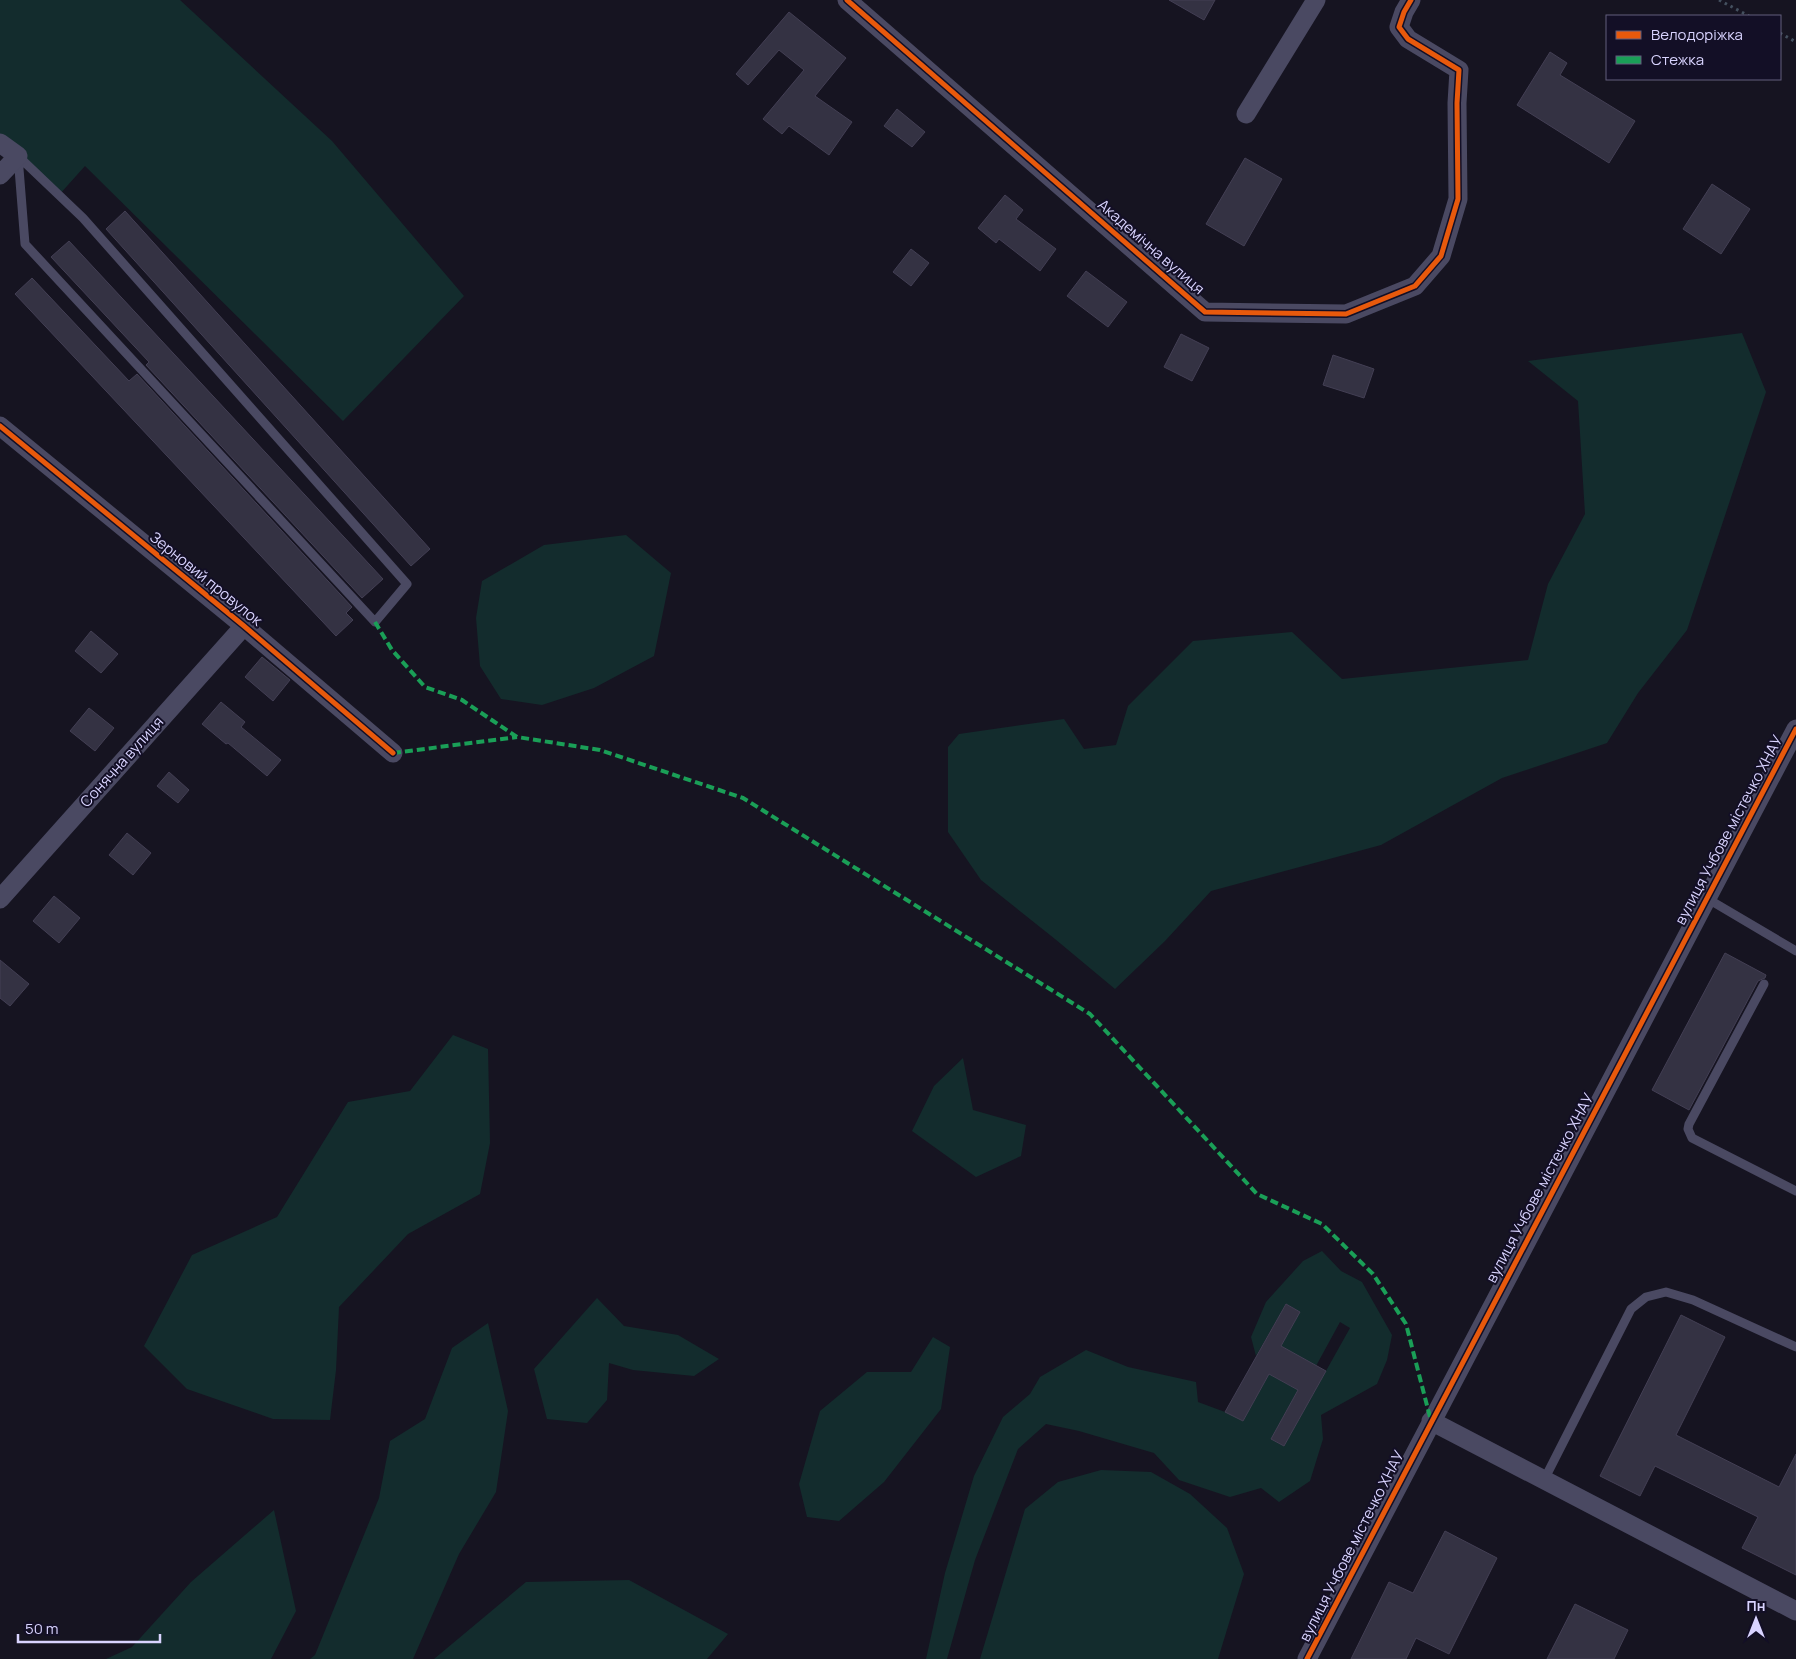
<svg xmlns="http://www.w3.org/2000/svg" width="1796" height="1659" font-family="Manrope,sans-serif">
<rect width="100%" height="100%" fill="#161421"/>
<path fill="#132c2d" d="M 0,0 L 180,0 L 332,141 L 464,296 L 343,421 L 85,166 L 59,195 L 0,143 Z
M 1742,333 L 1766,392 L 1687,630 L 1638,693 L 1607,743 L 1502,778 L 1381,845 L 1211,891 L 1165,941 L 1115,989 L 1055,939 L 981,880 L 948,832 L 948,747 L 959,734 L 1064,719 L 1084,749 L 1116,745 L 1128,706 L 1193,641 L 1292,632 L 1342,679 L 1528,660 L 1548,584 L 1585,514 L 1578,401 L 1528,361 Z
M 626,535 L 671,573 L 654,656 L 594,688 L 542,705 L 501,699 L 480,666 L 476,618 L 482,581 L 544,545 Z
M 453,1035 L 488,1049 L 490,1143 L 480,1194 L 408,1234 L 339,1307 L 336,1370 L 330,1420 L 273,1419 L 187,1389 L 144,1346 L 192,1255 L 277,1217 L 348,1102 L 410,1091 Z
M 963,1058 L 973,1110 L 1026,1125 L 1021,1156 L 976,1177 L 912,1131 L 934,1086 Z
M 1322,1251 L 1341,1271 L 1362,1282 L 1392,1335 L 1387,1360 L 1377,1384 L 1321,1415 L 1323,1439 L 1310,1481 L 1279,1502 L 1261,1488 L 1230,1497 L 1179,1480 L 1154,1453 L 1079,1431 L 1046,1424 L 1018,1449 L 975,1560 L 947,1659 L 926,1659 L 945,1573 L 974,1476 L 1003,1417 L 1030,1394 L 1040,1377 L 1086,1350 L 1128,1367 L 1196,1382 L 1198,1402 L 1225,1412 L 1243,1421 L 1269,1374 L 1298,1390 L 1271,1439 L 1284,1446 L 1350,1328 L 1340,1322 L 1316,1366 L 1281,1346 L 1300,1312 L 1286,1304 L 1256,1356 L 1251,1337 L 1266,1302 L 1303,1261 Z
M 597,1298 L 624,1326 L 678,1335 L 719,1359 L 694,1376 L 633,1370 L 609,1363 L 607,1400 L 587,1423 L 547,1419 L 534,1369 Z
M 488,1323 L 508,1411 L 496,1492 L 459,1554 L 413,1659 L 310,1659 L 315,1655 L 379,1498 L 390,1441 L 425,1419 L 452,1348 Z
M 933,1337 L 950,1347 L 941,1409 L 884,1482 L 839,1521 L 807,1517 L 799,1484 L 820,1411 L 867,1372 L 911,1372 Z
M 1101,1470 L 1151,1472 L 1190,1494 L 1227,1528 L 1244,1574 L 1218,1659 L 980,1659 L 1025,1509 L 1058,1482 Z
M 274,1510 L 296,1611 L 271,1659 L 106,1659 L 132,1647 L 191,1582 Z
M 629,1580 L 728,1634 L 707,1659 L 434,1659 L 526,1582 Z"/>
<path fill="#343243" stroke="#433f54" d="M 1169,0 L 1215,0 L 1204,20 Z
M 789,12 L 846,58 L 815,96 L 852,122 L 829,155 L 789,126 L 782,134 L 763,119 L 804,70 L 779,50 L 748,85 L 736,74 Z
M 1550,52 L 1567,63 L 1560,75 L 1635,121 L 1609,163 L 1517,105 Z
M 897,109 L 925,132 L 912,147 L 884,126 Z
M 1245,158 L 1282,179 L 1244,246 L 1206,224 Z
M 1712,184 L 1750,209 L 1721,254 L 1683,229 Z
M 1005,195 L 1023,210 L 1016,219 L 1056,249 L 1040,271 L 999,239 L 996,243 L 978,228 Z
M 125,211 L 430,549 L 411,566 L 106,229 Z
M 69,241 L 383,579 L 362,598 L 146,365 L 149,362 L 51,257 Z
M 911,249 L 929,263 L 911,286 L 893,272 Z
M 1086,271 L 1127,302 L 1108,327 L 1067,296 Z
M 32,278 L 129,381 L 137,374 L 352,607 L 346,613 L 353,620 L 336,636 L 15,294 Z
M 1181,334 L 1209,348 L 1192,381 L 1164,367 Z
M 1333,355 L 1374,369 L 1364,398 L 1323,385 Z
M 91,631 L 118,654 L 101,673 L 75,651 Z
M 262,657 L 290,680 L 273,701 L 245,677 Z
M 221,702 L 245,722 L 241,727 L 281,760 L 267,776 L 228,743 L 226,744 L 202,724 Z
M 89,708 L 114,728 L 95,751 L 70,731 Z
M 169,772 L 189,790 L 178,803 L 157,786 Z
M 127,833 L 151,853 L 133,875 L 109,855 Z
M 54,896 L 80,918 L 59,943 L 33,921 Z
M 1725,953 L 1766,975 L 1765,978 L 1758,981 L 1689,1110 L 1652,1090 Z
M 0,960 L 29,984 L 10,1006 L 0,998 Z
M 1286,1304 L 1300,1312 L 1281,1346 L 1326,1371 L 1284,1446 L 1271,1439 L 1298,1390 L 1269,1374 L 1243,1421 L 1225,1412 Z
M 1681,1315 L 1725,1337 L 1676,1435 L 1779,1487 L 1796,1454 L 1796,1575 L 1742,1548 L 1758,1517 L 1655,1466 L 1640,1496 L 1600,1476 Z
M 1445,1531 L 1497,1558 L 1449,1654 L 1416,1638 L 1406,1659 L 1351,1659 L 1389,1582 L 1413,1593 Z
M 1575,1604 L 1628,1630 L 1614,1659 L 1547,1659 Z"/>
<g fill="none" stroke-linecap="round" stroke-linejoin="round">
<path stroke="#44505f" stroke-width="3" stroke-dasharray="2.5 4" stroke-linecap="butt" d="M 1719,0 L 1749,16
M 1780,33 L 1796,42"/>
<path stroke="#4a4962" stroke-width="9" d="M 18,156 L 83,218 L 407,584 L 375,622 L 25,244 Z
M 1708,899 L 1796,951
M 1764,984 L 1689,1124 L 1688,1129 L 1692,1138 L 1796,1191
M 1544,1480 L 1631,1309 L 1646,1297 L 1666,1292 L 1693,1300 L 1796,1347"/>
<path stroke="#4a4962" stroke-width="19" d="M 847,0 L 1205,312 L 1346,314 L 1415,286 L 1441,256 L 1458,199 L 1457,103 L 1459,70 L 1408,39 L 1399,27 L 1404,12 L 1411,0
M 1246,114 L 1316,0
M 0,143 L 18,156 L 0,175
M 0,426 L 244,626 L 393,753
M 0,899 L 244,626
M 1431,1421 L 1796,1611
M 1307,1659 C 1468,1348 1635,1040 1796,729"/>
<path stroke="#1a9f57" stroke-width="4" stroke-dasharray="8 4" stroke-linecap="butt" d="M 375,622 L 392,650 L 425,687 L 462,700 L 517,737 L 600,750 L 743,798 L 1090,1014 L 1257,1194 L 1322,1224 L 1373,1274 L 1406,1324 L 1431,1421
M 393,753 L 517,737"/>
<defs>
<path id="cycleway" d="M 847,0 L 1205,312 L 1346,314 L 1415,286 L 1441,256 L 1458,199 L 1457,103 L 1459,70 L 1408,39 L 1399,27 L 1404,12 L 1411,0
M 0,426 L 244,626 L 393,753
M 1307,1659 C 1468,1348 1635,1040 1796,729"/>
</defs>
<use href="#cycleway" stroke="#130f26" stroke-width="8"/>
<use href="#cycleway" stroke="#e8590c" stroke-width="5"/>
</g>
<g text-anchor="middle" stroke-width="4" stroke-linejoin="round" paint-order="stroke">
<g font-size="15" fill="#d9d4ff" stroke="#130f26">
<text transform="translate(1151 247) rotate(41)" y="5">Академічна вулиця</text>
<text transform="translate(206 579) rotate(39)" y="5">Зерновий провулок</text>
<text transform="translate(122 762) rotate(-48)" y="5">Сонячна вулиця</text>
<text transform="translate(1729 830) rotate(-62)" y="5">вулиця Учбове містечко ХНАУ</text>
<text transform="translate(1540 1188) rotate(-62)" y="5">вулиця Учбове містечко ХНАУ</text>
<text transform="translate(1352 1546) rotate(-63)" y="5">вулиця Учбове містечко ХНАУ</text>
</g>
</g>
<rect x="1606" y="15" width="175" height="65" fill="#130f26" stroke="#625e7d"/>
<rect x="1616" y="31" width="25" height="8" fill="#e8590c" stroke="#625e7d"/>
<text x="1651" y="40" font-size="15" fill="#d9d4ff">Велодоріжка</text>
<rect x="1616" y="56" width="25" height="8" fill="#1a9f57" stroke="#625e7d"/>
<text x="1651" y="65" font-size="15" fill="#d9d4ff">Стежка</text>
<g transform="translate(1756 1619)" stroke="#130f26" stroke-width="4" paint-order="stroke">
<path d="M0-4L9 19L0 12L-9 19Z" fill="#d9d4ff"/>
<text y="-8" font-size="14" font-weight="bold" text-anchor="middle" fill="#d9d4ff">Пн</text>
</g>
<path d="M18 1634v8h142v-8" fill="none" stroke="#d9d4ff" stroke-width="2.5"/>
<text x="25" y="1634" font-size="15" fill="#d9d4ff" stroke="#130f26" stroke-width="4" paint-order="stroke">50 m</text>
</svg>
